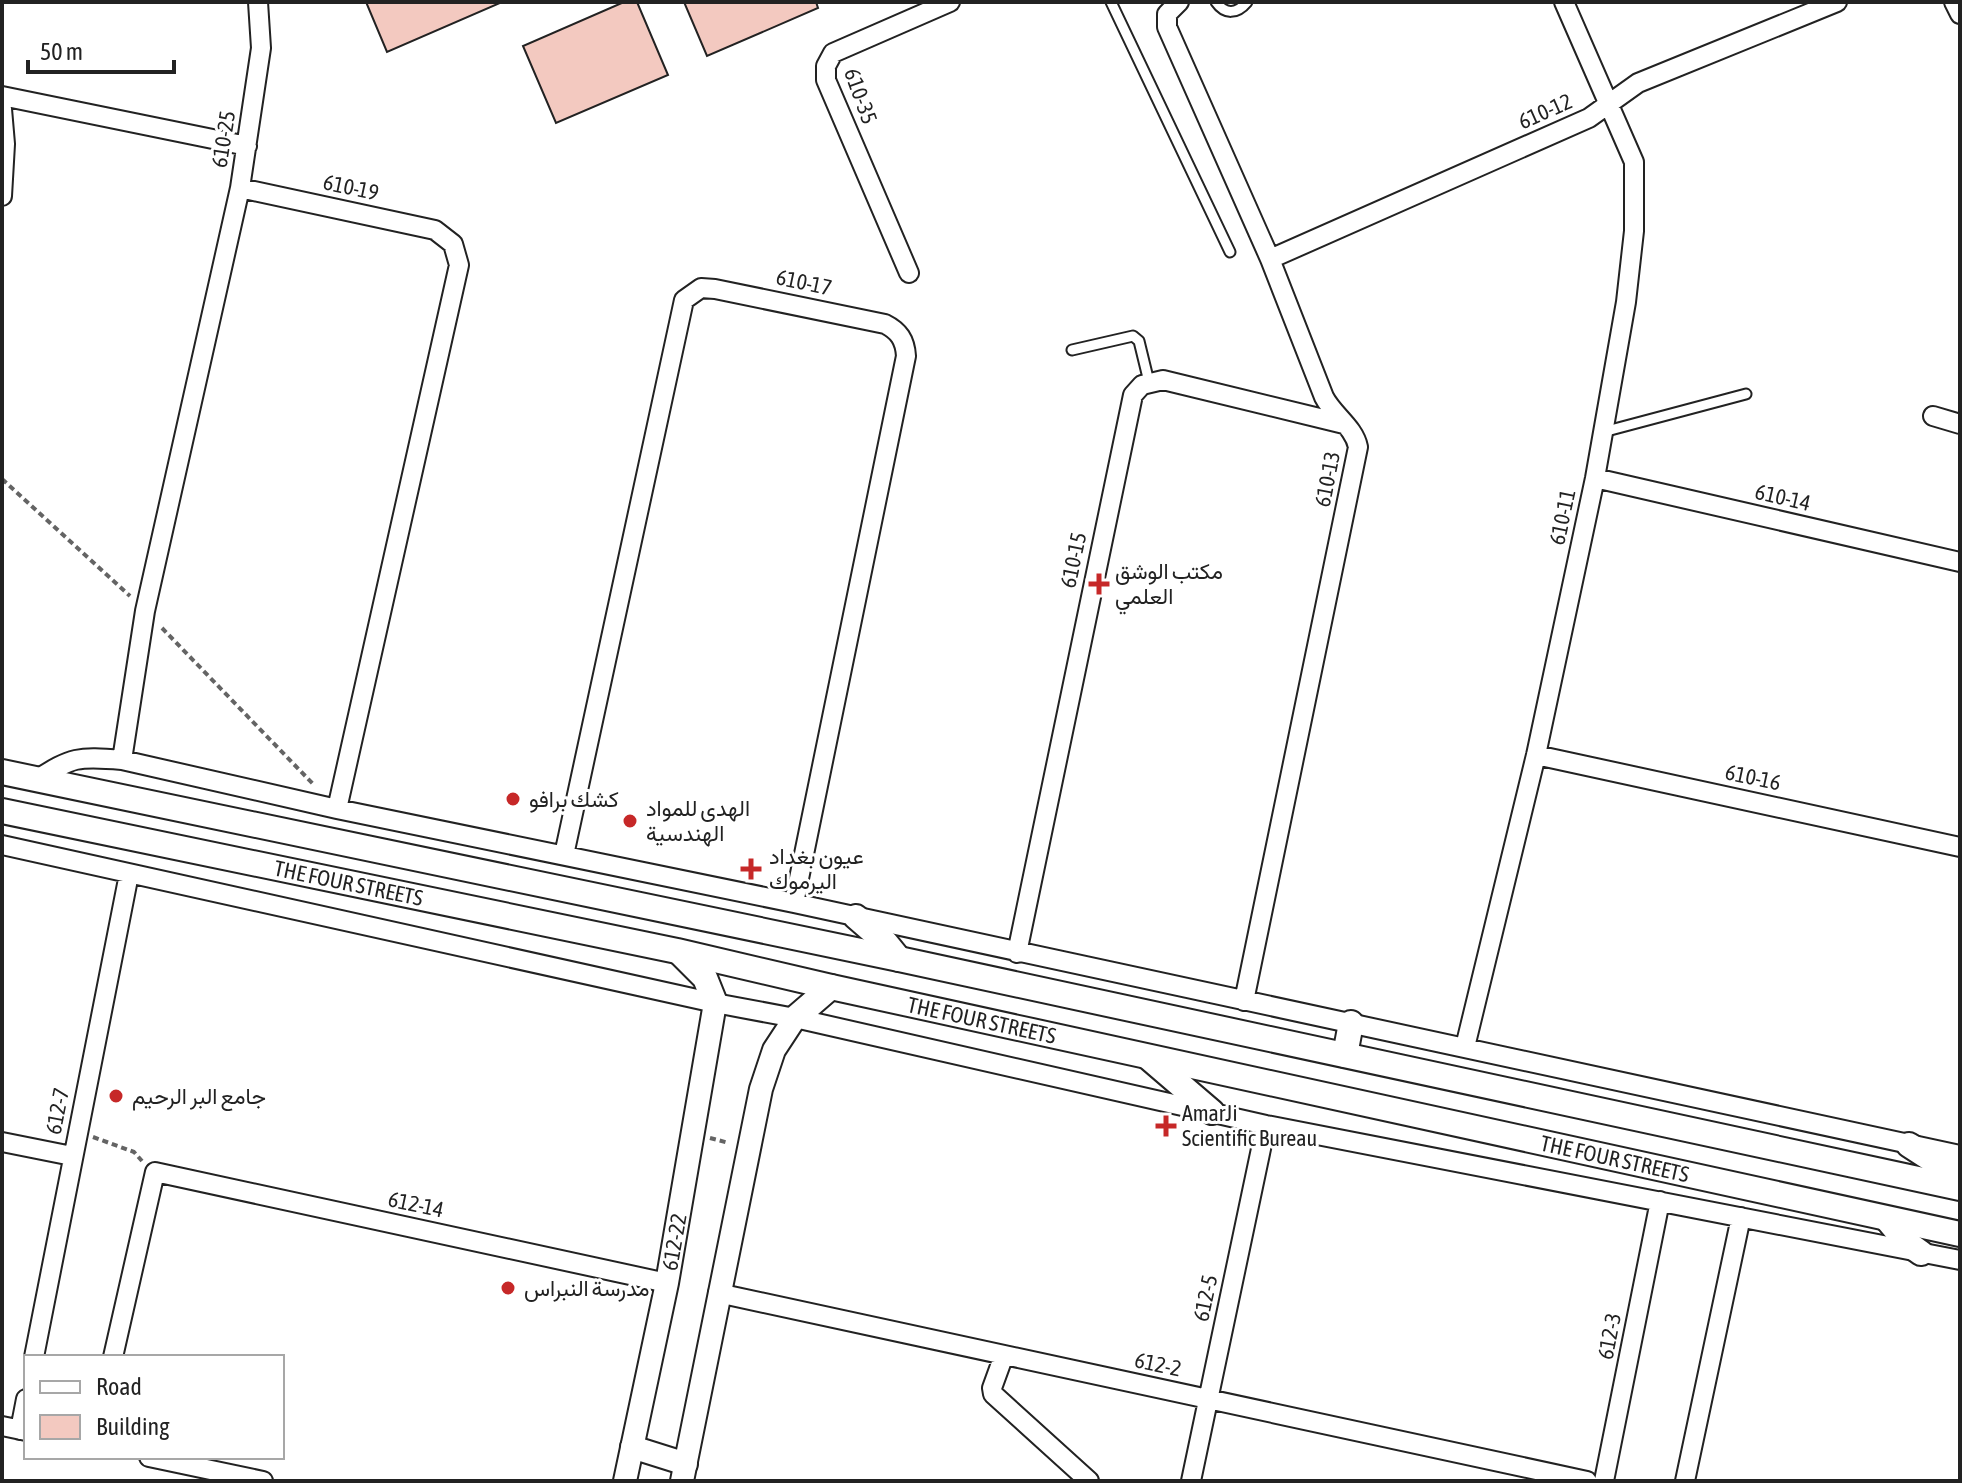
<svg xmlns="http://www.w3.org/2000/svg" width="1962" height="1483" font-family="'Asap Condensed',Vazirmatn,sans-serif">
<rect width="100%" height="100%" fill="#fff"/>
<path fill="#f3c9c0" stroke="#222" stroke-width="2" d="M 366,2 L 499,2 L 500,3 L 387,52 Z
M 624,2 L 637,2 L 668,75 L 556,123 L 523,46 Z
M 684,2 L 816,2 L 818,8 L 707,56 Z"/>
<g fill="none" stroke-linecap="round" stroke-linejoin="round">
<defs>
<path id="service" d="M 1111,2 L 1230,252
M 1216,2 C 1225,15 1237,14 1247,2
M 1072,350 L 1133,336 L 1139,341 L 1149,382
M 1603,432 L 1746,394"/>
<path id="minor" d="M 1179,2 L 1167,14 L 1167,27 L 1270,259 L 1324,397 C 1333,415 1354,427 1358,447 L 1244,1001
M 1954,2 L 1960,14
M 2,96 L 247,146
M 2,109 L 5,144 L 2,196
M 240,188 L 261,48 L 258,2
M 1270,259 L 1589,118 L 1638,83 L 1837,2
M 909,273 L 826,80 L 826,66 L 833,53 L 950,2
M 1933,416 L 1960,424
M 1595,478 L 1960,562
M 1536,755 L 1960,847
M 122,760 L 145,611 L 240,188 L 435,230 L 453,244 L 459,265 L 337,809
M 36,780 C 72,757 78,756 122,760 L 337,809 L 794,903 L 1960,1155
M 2,845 L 715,1003 L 795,1018 L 1266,1125 L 1960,1260
M 564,855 L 684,300 L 701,288 L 715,289 L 885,324 C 899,331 905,340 906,356 L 794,903
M 1017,953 L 1133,395 L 1142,385 L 1163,380 L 1344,424
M 1465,1047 L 1536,755 L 1595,478 L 1626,302 L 1634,231 L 1634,162 L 1564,2
M 2,1142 L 72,1156
M 718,1293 L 1587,1481
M 1004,1355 L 992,1388 L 993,1394 L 1089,1481
M 34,1357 L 129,874
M 113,1357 L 155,1172 L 667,1283
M 2,1426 L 26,1431
M 20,1430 L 26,1399
M 149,1457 L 263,1481
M 1191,1481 L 1266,1125
M 1604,1481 L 1660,1201
M 1685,1481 L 1741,1217"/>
<g id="tertiary">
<path d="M 632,1447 L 686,1464"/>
<path id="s1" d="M 625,1481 L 667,1283 L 715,1003"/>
<path d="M 682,1481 L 761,1089 L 774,1050 L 795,1018"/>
</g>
<g id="secondary">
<path d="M 2,772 L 899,959 L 1960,1188"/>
<path id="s2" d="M 2,811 L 677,951 L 831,987 L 1960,1234"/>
<path d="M 856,917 L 886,943 L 899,959"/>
<path d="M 679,952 L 705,978 L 715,1003"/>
<path d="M 795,1018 L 831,987"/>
<path d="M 1345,1055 L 1351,1023"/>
<path d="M 1149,1058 L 1212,1112"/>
<path d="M 1909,1145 L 1960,1178"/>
<path d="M 1887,1219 L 1907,1243 L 1921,1253"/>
</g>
</defs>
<use href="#service" stroke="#222" stroke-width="13"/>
<use href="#minor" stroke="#222" stroke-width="22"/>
<use href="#tertiary" stroke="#222" stroke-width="26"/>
<use href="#secondary" stroke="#222" stroke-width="28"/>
<path stroke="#646464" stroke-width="4" stroke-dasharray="6 4" stroke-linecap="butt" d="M 2,479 L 130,596
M 162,628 L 314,785
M 93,1137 L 134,1152 L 142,1161
M 710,1138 L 729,1143"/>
<use href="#service" stroke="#fff" stroke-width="9"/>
<use href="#minor" stroke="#fff" stroke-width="18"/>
<use href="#tertiary" stroke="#fff" stroke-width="22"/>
<use href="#secondary" stroke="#fff" stroke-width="24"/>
</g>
<g fill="#c62828" stroke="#fff" stroke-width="3">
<path d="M1095 572h8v8h8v8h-8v8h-8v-8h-8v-8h8z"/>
<circle cx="513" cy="799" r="8"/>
<circle cx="630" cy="821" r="8"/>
<path d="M747 857h8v8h8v8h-8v8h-8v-8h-8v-8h8z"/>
<circle cx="116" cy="1096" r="8"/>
<path d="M1162 1114h8v8h8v8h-8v8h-8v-8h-8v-8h8z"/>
<circle cx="508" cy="1288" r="8"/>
</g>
<g text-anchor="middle" stroke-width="6" stroke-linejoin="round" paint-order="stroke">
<g font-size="22" fill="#222" stroke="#fff">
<text transform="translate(861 96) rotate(70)" y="8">610-35</text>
<text transform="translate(1545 111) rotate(-24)" y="8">610-12</text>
<text transform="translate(223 139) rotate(-81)" y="8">610-25</text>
<text transform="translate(351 187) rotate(12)" y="8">610-19</text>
<text transform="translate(804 282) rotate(12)" y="8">610-17</text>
<text transform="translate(1327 479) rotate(-79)" y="8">610-13</text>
<text transform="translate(1783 497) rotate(13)" y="8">610-14</text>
<text transform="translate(1562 517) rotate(-78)" y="8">610-11</text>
<text transform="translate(1073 560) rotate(-78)" y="8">610-15</text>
<text transform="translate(1753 777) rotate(12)" y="8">610-16</text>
<text dy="8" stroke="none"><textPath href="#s2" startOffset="354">THE FOUR STREETS</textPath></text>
<text dy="8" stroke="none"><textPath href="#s2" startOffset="1002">THE FOUR STREETS</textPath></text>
<text transform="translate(57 1111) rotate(-79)" y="8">612-7</text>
<text dy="8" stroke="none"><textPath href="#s2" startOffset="1650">THE FOUR STREETS</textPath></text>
<text transform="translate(416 1204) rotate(12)" y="8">612-14</text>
<text dy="8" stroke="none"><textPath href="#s1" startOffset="244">612-22</textPath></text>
<text transform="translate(1205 1298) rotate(-78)" y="8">612-5</text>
<text transform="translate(1609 1336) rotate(-79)" y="8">612-3</text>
<text transform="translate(1158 1364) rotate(12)" y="8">612-2</text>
</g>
<g font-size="22" fill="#222" stroke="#fff" text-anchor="start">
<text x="1115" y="579">مكتب الوشق<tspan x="1115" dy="25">العلمي</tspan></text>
<text x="529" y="807">كشك برافو</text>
<text x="646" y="816">الهدى للمواد<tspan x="646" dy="25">الهندسية</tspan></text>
<text x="769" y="864">عيون بغداد<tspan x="769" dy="25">اليرموك</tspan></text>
<text x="132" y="1104">جامع البر الرحيم</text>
<text x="1182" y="1121">AmarJi<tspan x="1182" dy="25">Scientific Bureau</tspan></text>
<text x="524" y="1296">مدرسة النبراس</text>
</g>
</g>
<rect width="1962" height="1483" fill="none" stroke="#222222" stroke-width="8"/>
<rect x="24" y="1355" width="260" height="104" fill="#ffffff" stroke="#a7a7a7" stroke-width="2"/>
<rect x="40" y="1381" width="40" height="12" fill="#ffffff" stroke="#a7a7a7" stroke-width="2"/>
<text x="96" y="1395" font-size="24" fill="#222222">Road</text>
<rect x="40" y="1415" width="40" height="24" fill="#f3c9c0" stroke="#a7a7a7" stroke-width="2"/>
<text x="96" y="1435" font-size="24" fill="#222222">Building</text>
<path d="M28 60v12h146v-12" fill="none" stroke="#222222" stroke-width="4"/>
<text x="40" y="60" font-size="24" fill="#222222" stroke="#ffffff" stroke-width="6" paint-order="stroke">50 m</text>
</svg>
